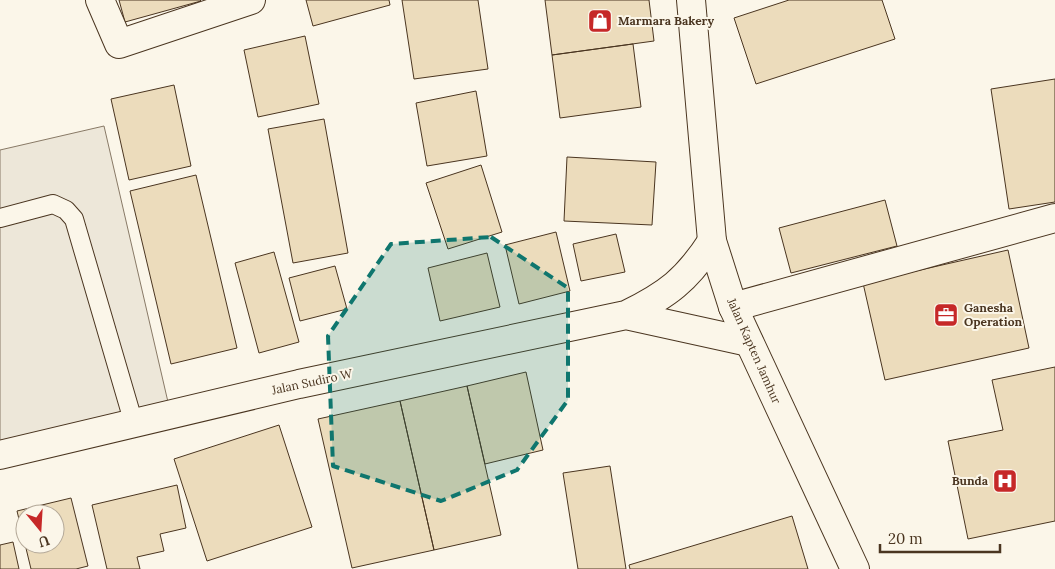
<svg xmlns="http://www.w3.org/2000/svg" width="1055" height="569" font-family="Lora,serif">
<rect width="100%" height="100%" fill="#fbf6e9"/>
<path fill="#ede7d9" stroke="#887966" d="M 104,126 L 171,415 L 0,455 L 0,150 Z"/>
<path fill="#ecdcbc" stroke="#4a3520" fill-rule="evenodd" d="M 119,0 L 200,0 L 201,1 L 125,22 Z
M 306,0 L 389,0 L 390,5 L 313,26 Z
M 402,0 L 478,0 L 488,69 L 414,79 Z
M 545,0 L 649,0 L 654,41 L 552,55 Z
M 789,0 L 882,0 L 895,39 L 756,84 L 734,18 Z
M 305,36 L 319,104 L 258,117 L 244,50 Z
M 633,44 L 641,107 L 560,118 L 552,55 Z
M 1055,79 L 1055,202 L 1009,209 L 991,89 Z
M 174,85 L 191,166 L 129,180 L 111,99 Z
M 476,91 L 487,156 L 427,166 L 416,103 Z
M 324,119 L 348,253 L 293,263 L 268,129 Z
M 567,157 L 656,162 L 652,225 L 564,221 Z
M 481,165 L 502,232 L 448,249 L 426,183 Z
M 196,175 L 237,348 L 171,364 L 130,191 Z
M 885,200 L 897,246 L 791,273 L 779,228 Z
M 556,232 L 570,291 L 519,304 L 505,245 Z
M 616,234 L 625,272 L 581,281 L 573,244 Z
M 1008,250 L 1029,348 L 885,380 L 863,283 Z
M 274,252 L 299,342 L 259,353 L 235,263 Z
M 487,253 L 500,307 L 440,321 L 428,268 Z
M 335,266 L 347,309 L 300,321 L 289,278 Z
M 1055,367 L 1055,521 L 968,539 L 948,441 L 1003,430 L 992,380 Z
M 526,372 L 543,450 L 485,464 L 467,386 Z
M 467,386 L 501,535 L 434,550 L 400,401 Z
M 400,401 L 434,550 L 352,568 L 318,419 Z
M 279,425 L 312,527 L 207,561 L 174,459 Z
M 610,466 L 626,569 L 578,569 L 563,473 Z
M 177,485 L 186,528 L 160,534 L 164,551 L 137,557 L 140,569 L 107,569 L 92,505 Z
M 71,498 L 88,566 L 76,569 L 31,569 L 17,511 ZM 25,514 L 55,514 L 55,544 L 25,544 Z
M 792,516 L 808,569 L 630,569 L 629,565 Z
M 13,542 L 19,569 L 0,569 L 0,545 Z"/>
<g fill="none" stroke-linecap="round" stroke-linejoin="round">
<defs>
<path id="service" d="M 0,218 L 53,204 L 66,210 L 74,219 L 134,424"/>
<path id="minor" d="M 100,0 L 119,44 L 251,0
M 733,307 L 1055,218"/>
<path id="tertiary" d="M 626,315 L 749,342
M 0,455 L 299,384 L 626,315 C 667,295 687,280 712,241"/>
<path id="secondary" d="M 691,0 L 712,241 L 733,307 L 855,569"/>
</defs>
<use href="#service" stroke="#4a3520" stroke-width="20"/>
<use href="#minor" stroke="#4a3520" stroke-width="30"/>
<use href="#tertiary" stroke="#4a3520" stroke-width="30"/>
<use href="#secondary" stroke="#4a3520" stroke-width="30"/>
<use href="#service" stroke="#fbf6e9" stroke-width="18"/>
<use href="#minor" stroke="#fbf6e9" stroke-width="28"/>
<use href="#tertiary" stroke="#fbf6e9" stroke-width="28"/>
<use href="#secondary" stroke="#fbf6e9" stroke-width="28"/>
</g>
<path fill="#0f766e" fill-opacity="0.2" stroke="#0f766e" stroke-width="4" stroke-dasharray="10 6" stroke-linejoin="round" d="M 491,237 L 568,288 L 568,400 L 517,470 L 441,501 L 333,466 L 328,336 L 391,244 Z"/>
<defs>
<symbol id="shop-square" viewBox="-11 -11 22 22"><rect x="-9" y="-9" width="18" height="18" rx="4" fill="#c62828" stroke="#fbf6e9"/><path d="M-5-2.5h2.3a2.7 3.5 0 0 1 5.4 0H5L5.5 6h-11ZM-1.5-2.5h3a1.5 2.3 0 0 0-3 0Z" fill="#fff"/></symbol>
<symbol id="office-square" viewBox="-11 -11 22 22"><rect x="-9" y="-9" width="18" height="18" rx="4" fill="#c62828" stroke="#fbf6e9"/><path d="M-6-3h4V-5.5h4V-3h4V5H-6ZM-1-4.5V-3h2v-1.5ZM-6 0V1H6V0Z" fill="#fff"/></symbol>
<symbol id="hospital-square" viewBox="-11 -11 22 22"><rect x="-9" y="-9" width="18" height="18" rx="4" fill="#c62828" stroke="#fbf6e9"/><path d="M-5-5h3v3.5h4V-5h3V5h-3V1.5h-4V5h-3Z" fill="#fff"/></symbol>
</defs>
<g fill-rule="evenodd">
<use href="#shop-square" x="586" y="7" width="28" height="28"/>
<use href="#office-square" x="932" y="301" width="28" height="28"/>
<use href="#hospital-square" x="991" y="467" width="28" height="28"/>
</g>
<g text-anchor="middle" stroke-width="4" stroke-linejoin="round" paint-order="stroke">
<g font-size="12" font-weight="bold" fill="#4a3520" stroke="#fbf6e9" text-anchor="start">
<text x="618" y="25">Marmara Bakery</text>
<text x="964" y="312">Ganesha<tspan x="964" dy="14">Operation</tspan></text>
<text x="988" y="485" text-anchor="end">Bunda</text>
</g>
<g font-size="12" fill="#4a3520" stroke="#fbf6e9">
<text transform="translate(754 351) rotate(66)" y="4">Jalan Kapten Jamhur</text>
<text transform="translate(312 382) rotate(-12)" y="4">Jalan Sudiro W</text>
</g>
</g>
<g transform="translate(40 529) rotate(162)"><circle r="24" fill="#fbf6e9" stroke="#b4a999"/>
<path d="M0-4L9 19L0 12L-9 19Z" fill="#c62828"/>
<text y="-8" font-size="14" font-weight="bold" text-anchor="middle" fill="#4a3520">U</text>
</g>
<path d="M880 544v8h120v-8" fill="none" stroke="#4a3520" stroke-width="2.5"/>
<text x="888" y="544" font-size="15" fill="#4a3520" stroke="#fbf6e9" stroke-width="4" paint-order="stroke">20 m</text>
</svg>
